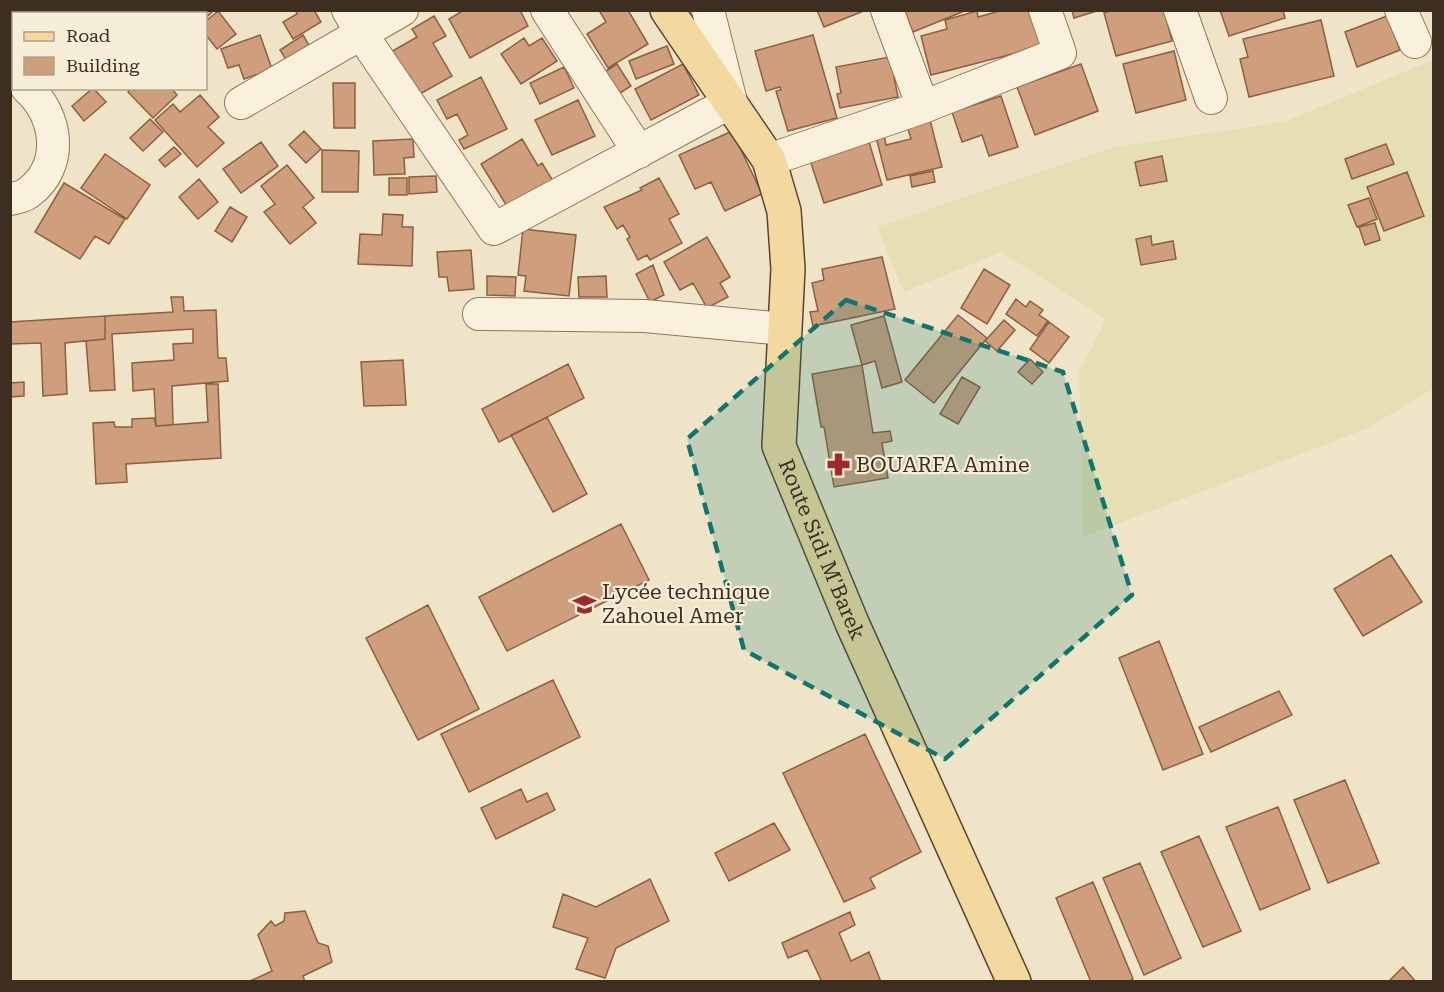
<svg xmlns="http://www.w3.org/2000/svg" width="1444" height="992" font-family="'Roboto Serif',serif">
<rect width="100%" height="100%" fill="#f0e4c8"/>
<path fill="#e6deb5" d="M 1433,60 L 1433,389 L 1366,429 L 1083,537 L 1079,372 L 1106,319 L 1001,252 L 904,292 L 877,227 L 1115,147 L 1284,122 Z"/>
<path fill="#cf9f7d" stroke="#8d5f41" stroke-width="1.5" d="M 76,10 L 101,10 L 104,14 L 72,14 Z
M 118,10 L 133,10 L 130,14 L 121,14 Z
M 181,10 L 214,10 L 206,18 L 206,14 L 184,14 Z
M 295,10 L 314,10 L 321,22 L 293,39 L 283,22 L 297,14 Z
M 464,10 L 520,10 L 528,26 L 470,58 L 449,19 Z
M 603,10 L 628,10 L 648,44 L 608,68 L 587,34 L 606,22 L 600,12 Z
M 817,10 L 866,10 L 824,27 Z
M 904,10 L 967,10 L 913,32 Z
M 1003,10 L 1034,10 L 1043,46 L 931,75 L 921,36 L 947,29 L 945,20 L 977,11 L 978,17 Z
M 1072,10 L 1100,10 L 1074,18 Z
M 1112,10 L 1164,10 L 1172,41 L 1116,56 L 1104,13 Z
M 1220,10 L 1283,10 L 1285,18 L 1229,36 Z
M 218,11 L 236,34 L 217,49 L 206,35 L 206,21 Z
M 434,16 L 446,36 L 433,43 L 452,76 L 413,98 L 389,53 L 417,37 L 412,29 Z
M 1387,16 L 1400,50 L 1357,67 L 1345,32 Z
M 1321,20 L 1334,76 L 1249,97 L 1240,59 L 1248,57 L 1243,39 Z
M 260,35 L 272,69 L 244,79 L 239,65 L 228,68 L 221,49 Z
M 303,35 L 310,47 L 287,61 L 280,50 Z
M 813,35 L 837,118 L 788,131 L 776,91 L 781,90 L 780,87 L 766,91 L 755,51 Z
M 524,38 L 529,46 L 542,38 L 557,61 L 521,84 L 501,54 Z
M 667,46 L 674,64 L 636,79 L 629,61 Z
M 1174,51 L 1186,100 L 1136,113 L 1123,64 Z
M 895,56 L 899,75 L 894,77 L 898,97 L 840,108 L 837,94 L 841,93 L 836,67 Z
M 617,64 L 631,86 L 617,95 L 603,73 Z
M 683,64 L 699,95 L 651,120 L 635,89 Z
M 1081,64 L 1098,111 L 1035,135 L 1017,87 Z
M 564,67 L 574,88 L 540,104 L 530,83 Z
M 481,77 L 507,129 L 464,149 L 459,140 L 468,135 L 457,114 L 447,119 L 437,100 Z
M 333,83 L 355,83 L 355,128 L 334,128 Z
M 93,88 L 106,102 L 84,121 L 72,106 Z
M 131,88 L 171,88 L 177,95 L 153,118 L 128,92 Z
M 200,95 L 219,117 L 208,127 L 224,143 L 197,167 L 155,120 L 173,104 L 180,112 Z
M 1001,96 L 1018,147 L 989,156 L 982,135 L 962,142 L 952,112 Z
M 578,100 L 595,136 L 552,155 L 535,120 Z
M 929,116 L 942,167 L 887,180 L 876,137 L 884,135 L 886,145 L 911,139 L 906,122 Z
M 150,119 L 163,132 L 143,151 L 130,138 Z
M 304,131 L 321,149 L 306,163 L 289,145 Z
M 732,131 L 762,194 L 725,211 L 711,182 L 695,189 L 679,155 Z
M 413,139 L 414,157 L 404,158 L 405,174 L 374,175 L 373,141 Z
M 522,139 L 538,166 L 542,163 L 553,181 L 508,208 L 481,164 Z
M 261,142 L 278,166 L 241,193 L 223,169 Z
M 869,142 L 882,185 L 824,203 L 810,160 Z
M 1386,144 L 1394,164 L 1352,179 L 1345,159 Z
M 174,147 L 181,154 L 165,167 L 159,160 Z
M 322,150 L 359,151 L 358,192 L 322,192 Z
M 105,154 L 150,185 L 127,219 L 81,188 Z
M 1162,156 L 1167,181 L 1140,186 L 1135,162 Z
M 287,165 L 314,198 L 303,207 L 316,223 L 290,244 L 264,212 L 275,204 L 261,186 Z
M 933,171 L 935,182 L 912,187 L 910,176 Z
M 1407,172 L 1424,216 L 1384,231 L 1367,187 Z
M 436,176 L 437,192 L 409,194 L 409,177 Z
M 389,178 L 407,178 L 407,195 L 389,195 Z
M 659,178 L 679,214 L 669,219 L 682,243 L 650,260 L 647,255 L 638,260 L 627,239 L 630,237 L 623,225 L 617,229 L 604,207 L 642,190 L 640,188 Z
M 199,179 L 218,202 L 198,219 L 179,197 Z
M 64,183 L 125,219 L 109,244 L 95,236 L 80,259 L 35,232 Z
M 1369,198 L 1377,219 L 1357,227 L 1348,205 Z
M 230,207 L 247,217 L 232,242 L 215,231 Z
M 383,214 L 403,215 L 402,227 L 413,227 L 412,266 L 358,264 L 360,234 L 382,235 Z
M 1375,223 L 1380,240 L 1365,245 L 1359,227 Z
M 523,229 L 576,235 L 569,296 L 524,291 L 526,276 L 518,275 Z
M 1151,236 L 1152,245 L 1173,241 L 1176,259 L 1141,265 L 1136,239 Z
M 707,237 L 730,277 L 720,283 L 728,297 L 707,308 L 693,283 L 680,290 L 664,262 Z
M 471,250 L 474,289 L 449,291 L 447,277 L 439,277 L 437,252 Z
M 882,257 L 895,309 L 813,326 L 810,312 L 818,311 L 812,283 L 824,280 L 822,269 Z
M 653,265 L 664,295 L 650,302 L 636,274 Z
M 984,269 L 1010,285 L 987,324 L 961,308 Z
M 487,276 L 516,277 L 515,296 L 487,295 Z
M 606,276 L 607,297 L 579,297 L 578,277 Z
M 171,297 L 183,297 L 184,311 L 216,310 L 218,358 L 226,358 L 228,381 L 172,386 L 173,425 L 156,426 L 154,389 L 133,391 L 132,363 L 174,360 L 173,344 L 193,343 L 193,329 L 112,334 L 115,390 L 90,391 L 86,341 L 105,339 L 105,316 L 173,312 Z
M 1016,299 L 1026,307 L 1030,301 L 1043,310 L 1039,315 L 1048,321 L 1037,336 L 1006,314 Z
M 958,315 L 987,338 L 934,403 L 905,380 Z
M 105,316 L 105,339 L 65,343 L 67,394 L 43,396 L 41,343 L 10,344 L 10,322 Z
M 884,316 L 902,382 L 882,388 L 875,361 L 862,365 L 851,325 Z
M 1004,320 L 1015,330 L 997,351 L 985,341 Z
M 1049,322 L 1069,337 L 1049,363 L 1030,349 Z
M 1030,359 L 1043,372 L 1032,384 L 1018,372 Z
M 403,360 L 406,405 L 364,406 L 361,362 Z
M 568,364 L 584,398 L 499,442 L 482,409 Z
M 862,365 L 873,433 L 890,431 L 892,441 L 882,443 L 888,478 L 834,487 L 824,427 L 821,427 L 812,374 Z
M 962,377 L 980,387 L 958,424 L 940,414 Z
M 24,382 L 24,396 L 10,397 L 10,383 Z
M 206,384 L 218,384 L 221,458 L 126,464 L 127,482 L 96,484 L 93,423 L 114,422 L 115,427 L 132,427 L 132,419 L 154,418 L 156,426 L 208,422 Z
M 547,417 L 587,494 L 553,512 L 511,435 Z
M 621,524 L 649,580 L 507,651 L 479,597 Z
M 1391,555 L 1422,602 L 1363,636 L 1334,589 Z
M 428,605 L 479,709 L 418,740 L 366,638 Z
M 1159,641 L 1203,754 L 1163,770 L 1119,658 Z
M 553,680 L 580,737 L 469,792 L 441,734 Z
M 1279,691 L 1292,715 L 1211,752 L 1199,727 Z
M 865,734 L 921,852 L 870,878 L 875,888 L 844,902 L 783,773 Z
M 1345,780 L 1379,863 L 1328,883 L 1294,800 Z
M 521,789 L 527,802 L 547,793 L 555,810 L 496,839 L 481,808 Z
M 1278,807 L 1310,889 L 1260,910 L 1226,827 Z
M 774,823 L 790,850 L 729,881 L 715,853 Z
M 1199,836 L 1241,931 L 1203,947 L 1161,852 Z
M 1140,863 L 1181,958 L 1144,975 L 1103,878 Z
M 650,879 L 669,921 L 616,948 L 605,978 L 576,969 L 588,938 L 553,927 L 563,894 L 596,907 Z
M 1093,882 L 1133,979 L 1127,982 L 1091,982 L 1056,898 Z
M 305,911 L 318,943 L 328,946 L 332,962 L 303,976 L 305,982 L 248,982 L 272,971 L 258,935 L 271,921 L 275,926 L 284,921 L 285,913 Z
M 850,912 L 855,925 L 839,933 L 851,961 L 869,952 L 881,982 L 822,982 L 807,950 L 788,958 L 782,943 Z
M 1403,967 L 1416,982 L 1388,982 Z"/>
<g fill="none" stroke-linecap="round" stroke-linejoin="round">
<defs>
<path id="minor" d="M 348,10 L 362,35 L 494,229 L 731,102 L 708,10
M 547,10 L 639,152
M 887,10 L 923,107
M 1180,10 L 1211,98
M 1401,10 L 1415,42
M 241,103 L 402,10
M 769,160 L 923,107 L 1060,53 L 1045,10
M 10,199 C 16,198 24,196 28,193 C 65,166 58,115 27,88
M 479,314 L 645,316 L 784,329"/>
<g id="major">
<path id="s1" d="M 667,10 L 769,160 L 784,211 L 788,269 L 779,446 L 852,623 L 1014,982"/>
</g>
</defs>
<use href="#minor" stroke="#8d765c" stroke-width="34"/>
<use href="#major" stroke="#5b4430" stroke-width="36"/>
<use href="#minor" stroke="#faf1dc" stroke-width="32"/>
<use href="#major" stroke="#f3d9a0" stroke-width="33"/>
</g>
<path fill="#0f766e" fill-opacity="0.2" stroke="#0f766e" stroke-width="4.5" stroke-dasharray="12 8" stroke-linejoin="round" d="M 846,300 L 1063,372 L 1132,595 L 945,759 L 744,650 L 687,439 Z"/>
<defs>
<symbol id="pharmacy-bare" viewBox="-9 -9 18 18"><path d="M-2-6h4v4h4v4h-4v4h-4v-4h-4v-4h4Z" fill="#9e2a2b" stroke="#f7eed8" stroke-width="2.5" paint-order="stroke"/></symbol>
<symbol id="school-bare" viewBox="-9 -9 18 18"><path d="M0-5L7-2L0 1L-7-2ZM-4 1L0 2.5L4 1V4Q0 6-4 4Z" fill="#9e2a2b" stroke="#f7eed8" stroke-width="2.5" paint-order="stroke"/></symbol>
</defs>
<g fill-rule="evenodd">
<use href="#pharmacy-bare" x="822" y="448" width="33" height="33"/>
<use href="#school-bare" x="568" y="588" width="33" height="33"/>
</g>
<g text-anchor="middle" stroke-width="4.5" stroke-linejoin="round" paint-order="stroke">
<g font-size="21" fill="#3d2e20" stroke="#f7eed8" text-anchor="start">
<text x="856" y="472">BOUARFA Amine</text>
<text x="602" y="599">Lycée technique<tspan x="602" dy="24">Zahouel Amer</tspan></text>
</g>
<g font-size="21" fill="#3d2e20" stroke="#f7eed8">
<text dy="7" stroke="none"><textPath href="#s1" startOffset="582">Route Sidi M'Barek</textPath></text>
</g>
</g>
<rect width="1444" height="992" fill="none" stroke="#3d2e20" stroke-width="24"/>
<rect x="12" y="12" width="195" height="78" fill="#f7eed8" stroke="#ada18e" stroke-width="1.5"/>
<rect x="24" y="32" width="30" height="9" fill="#f3d9a0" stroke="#ada18e" stroke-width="1.5"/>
<text x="66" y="42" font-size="18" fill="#3d2e20">Road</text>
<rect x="24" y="57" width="30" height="18" fill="#cf9f7d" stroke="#ada18e" stroke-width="1.5"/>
<text x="66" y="72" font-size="18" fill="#3d2e20">Building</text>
</svg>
